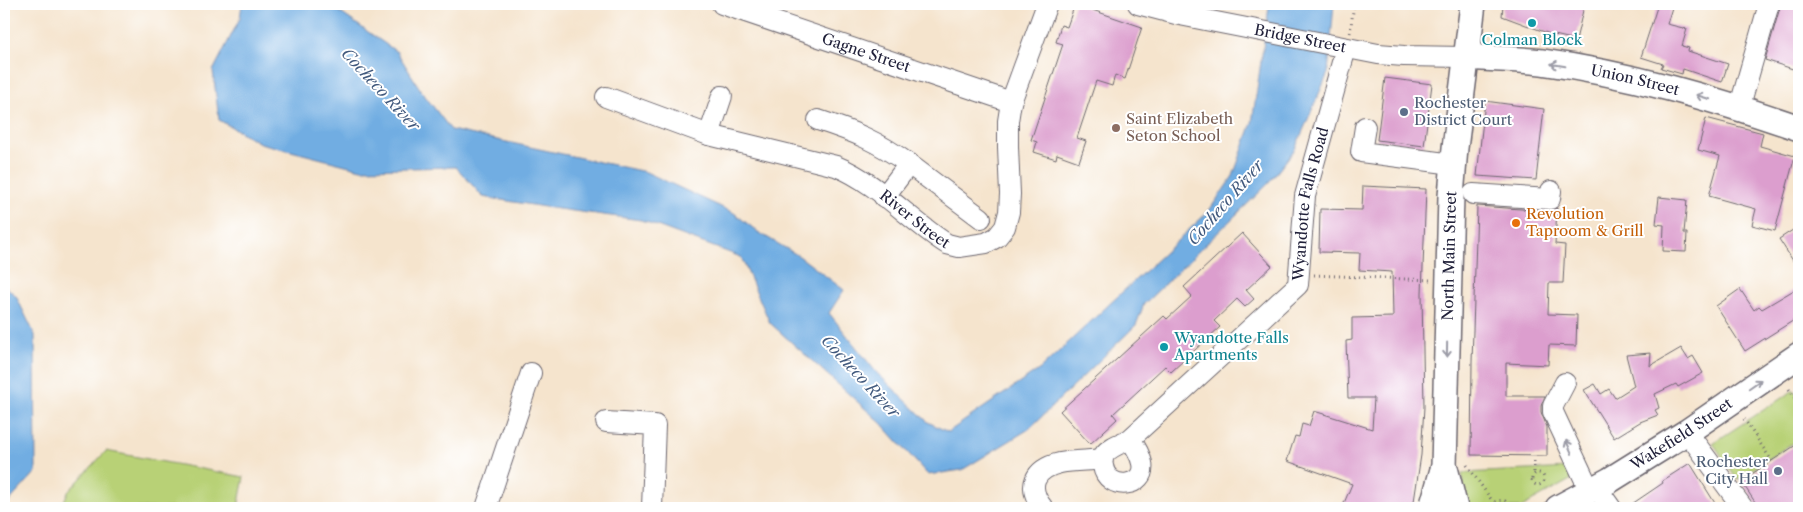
<svg xmlns="http://www.w3.org/2000/svg" width="1803" height="512" font-family="'Libre Caslon Text',serif">
<rect width="100%" height="100%" fill="#fff"/>
<filter id="ink" filterUnits="userSpaceOnUse"><feTurbulence type="fractalNoise" baseFrequency=".02" numOctaves="2"/><feDisplacementMap in="SourceGraphic" scale="10" xChannelSelector="R" yChannelSelector="G"/><feConvolveMatrix kernelMatrix="1 2 1 2 8 2 1 2 1" color-interpolation-filters="sRGB"/></filter>
<filter id="wash" filterUnits="userSpaceOnUse"><feTurbulence type="fractalNoise" baseFrequency=".0096" numOctaves="4" result="noise"/><feDisplacementMap in="SourceGraphic" scale="20" xChannelSelector="R" yChannelSelector="G"/><feGaussianBlur stdDeviation="1.12" result="paint"/><feColorMatrix in="noise" values="0 0 0 0 0 0 0 0 0 0 0 0 0 0 0 0 0 1.4 0 .05"/><feComposite in="paint" operator="in"/></filter>
<g filter="url(#wash)">
<rect width="100%" height="100%" fill="#f5e4cd"/>
<path fill="#b8d176" stroke="#6d7a58" d="M 1794,390 L 1799,398 L 1799,442 L 1797,440 L 1737,480 L 1713,443 Z
M 106,451 L 244,477 L 238,508 L 61,508 L 68,492 Z
M 1571,468 L 1573,473 L 1572,479 L 1520,508 L 1471,508 L 1465,499 L 1462,473 Z"/>
<path fill="#71ade2" stroke="#4a688e" d="M 242,4 L 328,4 L 397,52 L 422,92 L 451,130 L 646,172 L 734,213 L 758,232 L 799,256 L 844,290 L 829,313 L 876,372 L 928,422 L 948,432 L 1040,369 L 1208,212 L 1233,176 L 1252,123 L 1269,7 L 1267,4 L 1334,4 L 1328,73 L 1295,149 L 1268,184 L 1144,304 L 1136,325 L 1029,429 L 962,470 L 928,475 L 881,423 L 770,323 L 741,257 L 641,220 L 551,208 L 483,197 L 456,167 L 361,169 L 260,143 L 219,120 L 213,71 L 240,18 Z
M 4,285 L 16,296 L 35,335 L 36,472 L 4,507 Z"/>
<g id="blocks">
<path fill="#dc9ece" d="M 1075,4 L 1142,27 L 1125,79 L 1115,75 L 1112,86 L 1096,81 L 1077,138 L 1086,141 L 1079,162 L 1057,154 L 1056,159 L 1034,152 L 1037,142 L 1031,140 L 1063,44 L 1056,42 L 1061,25 L 1067,27 Z
M 1503,4 L 1576,4 L 1584,6 L 1576,40 L 1550,34 L 1502,16 Z
M 1658,4 L 1673,4 L 1667,24 L 1687,29 L 1682,46 L 1689,48 L 1688,51 L 1728,64 L 1722,82 L 1683,69 L 1682,74 L 1661,68 L 1663,64 L 1641,57 Z
M 1781,4 L 1799,4 L 1799,71 L 1765,60 Z
M 1385,78 L 1432,84 L 1424,146 L 1377,140 Z
M 1485,101 L 1544,109 L 1536,180 L 1477,176 Z
M 1706,118 L 1763,133 L 1760,146 L 1795,156 L 1775,231 L 1752,225 L 1756,209 L 1709,196 L 1720,156 L 1698,150 Z
M 1363,186 L 1426,189 L 1422,293 L 1424,407 L 1421,455 L 1413,508 L 1342,508 L 1352,484 L 1287,461 L 1295,436 L 1299,437 L 1302,424 L 1309,426 L 1314,411 L 1372,429 L 1374,398 L 1348,398 L 1346,341 L 1352,340 L 1352,318 L 1393,317 L 1392,272 L 1359,270 L 1360,253 L 1319,252 L 1320,209 L 1362,210 Z
M 1659,197 L 1687,200 L 1684,233 L 1687,233 L 1686,252 L 1663,251 L 1664,225 L 1656,224 Z
M 1477,206 L 1549,211 L 1557,208 L 1555,244 L 1565,245 L 1563,283 L 1549,283 L 1548,314 L 1577,315 L 1576,346 L 1549,345 L 1548,365 L 1506,363 L 1506,396 L 1545,396 L 1541,406 L 1541,412 L 1547,427 L 1547,456 L 1471,455 L 1472,362 Z
M 1799,226 L 1799,270 L 1779,239 Z
M 1242,233 L 1272,266 L 1246,290 L 1254,299 L 1245,307 L 1237,299 L 1214,321 L 1220,327 L 1171,372 L 1165,366 L 1113,414 L 1117,419 L 1090,444 L 1060,411 L 1164,316 L 1167,319 L 1192,296 L 1184,287 Z
M 1799,287 L 1799,317 L 1745,351 L 1716,306 L 1740,289 L 1754,310 L 1759,306 L 1762,309 Z
M 1681,348 L 1688,359 L 1693,356 L 1703,373 L 1678,387 L 1676,384 L 1655,394 L 1659,408 L 1655,410 L 1658,415 L 1640,422 L 1614,438 L 1584,390 L 1595,384 L 1601,394 L 1609,389 L 1615,398 L 1634,386 L 1626,355 L 1651,353 L 1650,366 Z
M 1799,443 L 1799,508 L 1759,508 L 1741,481 Z
M 1690,463 L 1718,508 L 1626,508 L 1663,483 L 1662,481 Z"/>
</g>
</g>
<g filter="url(#ink)">
<use href="#blocks" fill-opacity="0" stroke="#6c666e" stroke-width="1"/>
<g fill="none" stroke-linecap="round" stroke-linejoin="round">
<defs>
<g id="minor">
<path id="s1" d="M 722,4 L 1011,102"/>
<path id="s2" d="M 1138,4 L 1180,15 L 1378,54 L 1404,56 L 1465,57"/>
<path id="s3" d="M 606,97 L 709,135 L 836,166 C 878,183 909,220 947,244 L 959,247 L 986,243 L 997,237 L 1005,227 L 1009,212 L 1010,194 L 1008,147 L 1008,121 L 1011,102 L 1047,4"/>
<path d="M 1739,109 L 1769,4"/>
<path d="M 818,120 C 855,132 877,141 909,164"/>
<path d="M 1365,127 L 1361,152 L 1453,164"/>
<path d="M 709,135 L 722,96"/>
<path d="M 1473,194 L 1550,199 L 1551,191"/>
<path d="M 884,197 L 909,164 L 981,218"/>
<path d="M 1565,383 L 1553,406 L 1553,412 L 1590,491"/>
<path d="M 606,422 L 655,425 L 652,508"/>
<path d="M 1687,432 L 1743,508"/>
<path id="s4" d="M 1130,439 C 1135,446 1140,454 1142,463 C 1147,488 1107,492 1103,466 C 1102,463 1102,458 1104,455 C 1109,447 1122,443 1130,439 L 1298,285 L 1305,196 L 1346,48"/>
<path d="M 1596,487 L 1611,508"/>
<path d="M 486,508 L 531,373"/>
<path d="M 1043,508 C 1026,487 1034,469 1060,463 C 1074,460 1089,461 1103,459"/>
</g>
<g id="major">
<path id="s5" d="M 1465,57 C 1491,59 1517,59 1542,62 C 1630,74 1715,99 1799,128"/>
<path d="M 1445,468 L 1455,508"/>
<path id="s6" d="M 1432,508 L 1444,466 L 1451,196 L 1455,148 L 1473,4"/>
<path id="s7" d="M 1558,508 L 1610,480 L 1687,432 L 1799,355"/>
</g>
</defs>
<use href="#minor" stroke="#6c666e" stroke-width="22"/>
<use href="#major" stroke="#6c666e" stroke-width="28"/>
<path stroke="#6c666e" stroke-width="3" stroke-dasharray="1 4" stroke-linecap="butt" d="M 1350,33 L 1354,4
M 1314,275 L 1430,280
M 1789,389 L 1799,404
M 1744,419 L 1772,461
M 1534,461 L 1534,474
M 1467,465 L 1493,502
M1532 479a6 6 0 1 1 12 0a6 6 0 1 1-12 0Z
M 1487,508 C 1493,502 1497,499 1505,501 L 1511,508"/>
<use href="#minor" stroke="#fff" stroke-width="20"/>
<use href="#major" stroke="#fff" stroke-width="25"/>
</g>
<defs><path id="oneway-shaft" d="M-6 0H5M1.5-3L5.5 0L1.5 3" fill="none" stroke-width="1.6" stroke-linecap="round" stroke-linejoin="round" transform="scale(1.25)"/></defs>
<g stroke="#9c9ca7">
<use href="#oneway-shaft" transform="translate(1558 65) rotate(-170)"/>
<use href="#oneway-shaft" transform="translate(1703 97) rotate(-163)"/>
<use href="#oneway-shaft" transform="translate(1447 350) rotate(91)"/>
<use href="#oneway-shaft" transform="translate(1755 384) rotate(-35)"/>
<use href="#oneway-shaft" transform="translate(1569 447) rotate(-114)"/>
</g>
</g>
<g fill="#0f9aa8" stroke="#fff" stroke-width="2">
<circle cx="1532" cy="23" r="5"/>
<circle cx="1164" cy="347" r="5"/>
</g>
<g fill="#5c6f8a" stroke="#fff" stroke-width="2">
<circle cx="1404" cy="112" r="5"/>
<circle cx="1778" cy="471" r="5"/>
</g>
<circle fill="#8d6e63" stroke="#fff" stroke-width="2" cx="1116" cy="128" r="5"/>
<circle fill="#e8710a" stroke="#fff" stroke-width="2" cx="1516" cy="223" r="5"/>
<g text-anchor="middle" stroke-width="4" stroke-linejoin="round" paint-order="stroke">
<g font-size="15" fill="#22223b" stroke="#fff">
<text dy="5" stroke="none"><textPath href="#s2" startOffset="166">Bridge Street</textPath></text>
<text dy="5" stroke="none"><textPath href="#s1" startOffset="152">Gagne Street</textPath></text>
<text dy="5" stroke="none"><textPath href="#s5" startOffset="172">Union Street</textPath></text>
<text dy="5" stroke="none"><textPath href="#s4" startOffset="441">Wyandotte Falls Road</textPath></text>
<text dy="5" stroke="none"><textPath href="#s3" startOffset="336">River Street</textPath></text>
<text dy="5" stroke="none"><textPath href="#s6" startOffset="254">North Main Street</textPath></text>
<text dy="5" stroke="none"><textPath href="#s7" startOffset="144">Wakefield Street</textPath></text>
</g>
<g font-size="15" fill="#0d838f" stroke="#fff">
<text x="1532" y="45">Colman Block</text>
<text x="1174" y="343" text-anchor="start">Wyandotte Falls<tspan x="1174" dy="17">Apartments</tspan></text>
</g>
<g font-size="15" fill="#4e5e75" stroke="#fff" text-anchor="start">
<text x="1414" y="108">Rochester<tspan x="1414" dy="17">District Court</tspan></text>
<text x="1768" y="467" text-anchor="end">Rochester<tspan x="1768" dy="17">City Hall</tspan></text>
</g>
<g font-size="15" fill="#785e54" stroke="#fff" text-anchor="start">
<text x="1126" y="124">Saint Elizabeth<tspan x="1126" dy="17">Seton School</tspan></text>
</g>
<g font-size="15" fill="#c56008" stroke="#fff" text-anchor="start">
<text x="1526" y="219">Revolution<tspan x="1526" dy="17">Taproom &amp; Grill</tspan></text>
</g>
<g font-size="16" font-style="italic" fill="#425a7e" stroke="#fff">
<text transform="translate(381 89) rotate(47)" y="6">Cocheco River</text>
<text transform="translate(1225 202) rotate(-49)" y="6">Cocheco River</text>
<text transform="translate(861 376) rotate(47)" y="6">Cocheco River</text>
</g>
</g>
<rect width="1803" height="512" fill="none" stroke="#fff" stroke-width="20"/>
</svg>
